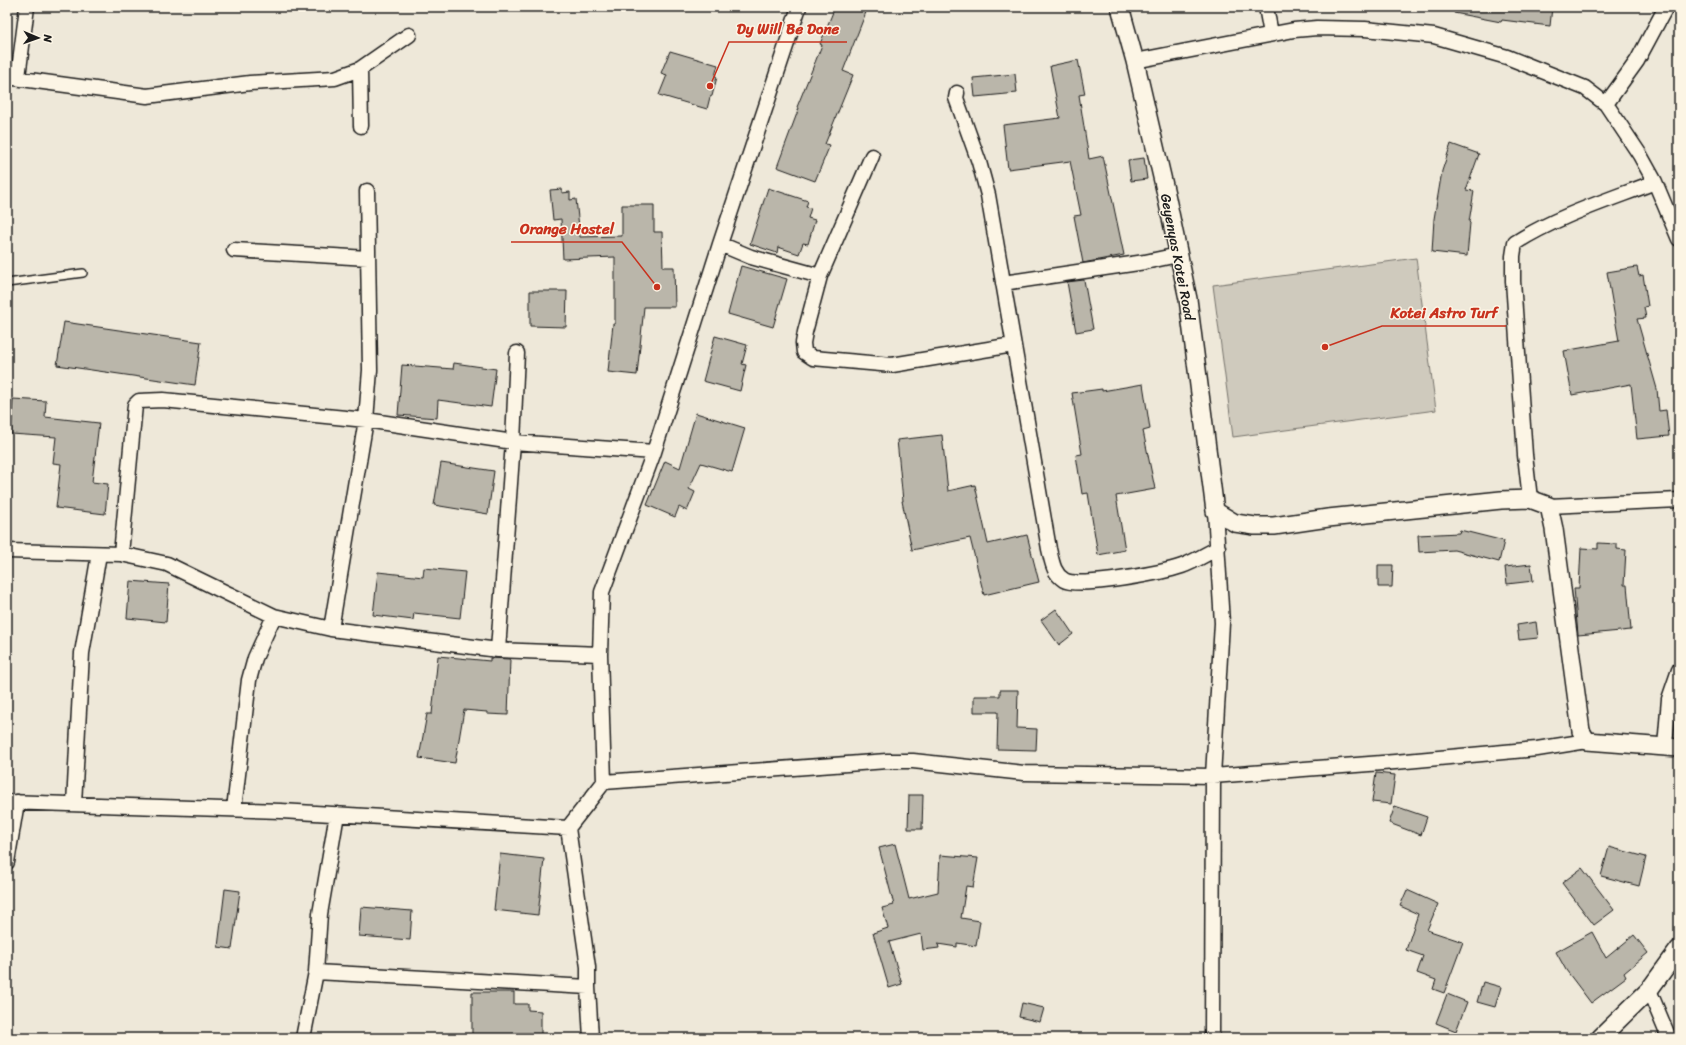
<svg xmlns="http://www.w3.org/2000/svg" width="1686" height="1045" font-family="Sriracha,sans-serif">
<rect width="100%" height="100%" fill="#eee8d9"/>
<filter id="ink" filterUnits="userSpaceOnUse"><feTurbulence type="fractalNoise" baseFrequency=".025" numOctaves="2"/><feDisplacementMap in="SourceGraphic" scale="8" xChannelSelector="R" yChannelSelector="G"/><feConvolveMatrix kernelMatrix="1 2 1 2 8 2 1 2 1" color-interpolation-filters="sRGB"/></filter>
<g filter="url(#ink)">
<path fill="#cfcabd" stroke="#76736c" d="M 1416,258 L 1436,410 L 1233,437 L 1213,285 Z"/>
<path fill="#bab6aa" stroke="#1c1c1c" d="M 835,7 L 868,7 L 843,71 L 853,75 L 825,144 L 830,145 L 815,181 L 777,167 L 799,108 L 797,107 L 822,45 L 820,44 Z
M 1455,7 L 1552,7 L 1550,26 L 1502,20 L 1501,22 L 1454,13 Z
M 670,51 L 718,65 L 715,76 L 717,77 L 712,96 L 710,97 L 707,109 L 659,95 L 667,75 L 661,73 Z
M 1078,60 L 1085,94 L 1079,95 L 1089,159 L 1103,156 L 1124,255 L 1083,263 L 1074,216 L 1081,215 L 1070,161 L 1008,169 L 1003,125 L 1060,118 L 1050,66 Z
M 1015,74 L 1017,93 L 975,97 L 973,78 Z
M 1451,144 L 1479,154 L 1466,190 L 1474,191 L 1469,222 L 1470,223 L 1467,256 L 1432,252 L 1434,219 L 1442,171 Z
M 1144,158 L 1147,179 L 1131,181 L 1128,160 Z
M 768,188 L 808,201 L 806,207 L 811,208 L 808,218 L 815,220 L 808,244 L 803,243 L 799,254 L 778,247 L 777,253 L 750,244 Z
M 562,189 L 562,193 L 570,192 L 570,200 L 576,199 L 580,237 L 622,236 L 622,205 L 654,205 L 654,232 L 662,232 L 663,267 L 674,267 L 675,307 L 644,307 L 637,375 L 608,372 L 613,324 L 615,324 L 615,257 L 563,259 L 561,219 L 553,220 L 550,190 Z
M 741,266 L 787,279 L 773,327 L 728,314 Z
M 1637,267 L 1639,276 L 1643,275 L 1648,306 L 1644,307 L 1646,318 L 1637,319 L 1657,389 L 1659,411 L 1666,410 L 1669,436 L 1637,439 L 1631,384 L 1572,395 L 1564,351 L 1619,341 L 1607,272 Z
M 1084,280 L 1093,329 L 1076,332 L 1067,282 Z
M 530,291 L 567,291 L 566,327 L 530,326 Z
M 64,322 L 201,342 L 195,385 L 57,365 Z
M 715,336 L 747,345 L 742,364 L 746,365 L 740,391 L 703,381 Z
M 454,363 L 496,369 L 491,407 L 438,400 L 437,418 L 398,415 L 402,365 L 453,369 Z
M 1143,384 L 1150,429 L 1143,431 L 1155,489 L 1116,496 L 1125,550 L 1098,555 L 1088,493 L 1082,494 L 1076,455 L 1082,454 L 1072,393 L 1102,389 L 1102,391 Z
M 13,399 L 46,401 L 45,417 L 99,423 L 92,482 L 108,484 L 105,514 L 56,508 L 61,464 L 53,463 L 56,437 L 11,434 Z
M 696,413 L 745,428 L 732,472 L 701,463 L 689,489 L 695,492 L 687,511 L 679,507 L 675,517 L 647,505 L 665,461 L 680,468 Z
M 942,435 L 948,491 L 975,485 L 988,544 L 1027,535 L 1039,582 L 984,595 L 970,538 L 912,550 L 902,501 L 903,501 L 897,440 Z
M 441,463 L 494,471 L 488,514 L 434,505 Z
M 1460,530 L 1504,541 L 1499,562 L 1454,550 L 1419,552 L 1418,535 L 1459,533 Z
M 1598,543 L 1617,544 L 1617,549 L 1626,550 L 1624,585 L 1627,585 L 1631,630 L 1578,635 L 1574,588 L 1579,588 L 1581,548 L 1598,549 Z
M 1531,564 L 1533,581 L 1507,584 L 1505,567 Z
M 1378,565 L 1393,565 L 1392,587 L 1378,587 Z
M 424,568 L 465,572 L 460,618 L 414,613 L 413,620 L 373,615 L 378,572 L 423,577 Z
M 130,581 L 169,584 L 166,622 L 127,618 Z
M 1056,609 L 1073,634 L 1059,645 L 1041,620 Z
M 1536,622 L 1538,638 L 1519,640 L 1517,625 Z
M 438,656 L 490,661 L 490,658 L 510,659 L 508,715 L 487,714 L 487,712 L 464,710 L 455,763 L 419,758 L 427,714 L 432,714 Z
M 1000,690 L 1018,690 L 1017,728 L 1037,729 L 1036,750 L 997,749 L 998,712 L 974,712 L 974,696 L 1000,696 Z
M 1376,773 L 1395,775 L 1391,804 L 1372,802 Z
M 909,795 L 923,795 L 922,829 L 908,829 Z
M 1395,806 L 1427,817 L 1421,835 L 1389,823 Z
M 895,844 L 909,899 L 938,892 L 940,855 L 978,858 L 973,887 L 966,886 L 961,918 L 980,921 L 976,946 L 957,943 L 957,947 L 938,944 L 939,948 L 923,950 L 921,934 L 889,942 L 902,984 L 889,988 L 873,933 L 888,928 L 882,908 L 894,905 L 879,848 Z
M 1609,847 L 1646,857 L 1639,886 L 1601,876 Z
M 500,854 L 544,859 L 538,915 L 494,910 Z
M 1582,868 L 1614,910 L 1594,925 L 1562,883 Z
M 225,889 L 240,891 L 232,949 L 218,947 Z
M 1407,890 L 1438,904 L 1427,930 L 1463,942 L 1444,993 L 1433,989 L 1436,980 L 1417,973 L 1423,956 L 1406,950 L 1418,914 L 1400,906 Z
M 361,907 L 412,911 L 410,940 L 359,936 Z
M 1592,932 L 1606,958 L 1634,935 L 1648,953 L 1624,973 L 1626,977 L 1591,1003 L 1566,970 L 1556,952 Z
M 1483,982 L 1501,987 L 1495,1007 L 1477,1002 Z
M 472,992 L 514,992 L 514,1004 L 528,1004 L 528,1010 L 541,1011 L 541,1038 L 472,1038 Z
M 1447,994 L 1467,1002 L 1456,1031 L 1436,1023 Z
M 1022,1003 L 1044,1008 L 1040,1022 L 1019,1017 Z"/>
<g fill="none" stroke-linecap="round" stroke-linejoin="round">
<defs>
<path id="service" d="M 7,283 L 83,273"/>
<path id="minor" d="M 1266,7 L 1271,34
M 1135,61 L 1294,30 L 1317,28 L 1365,29 L 1434,36 L 1507,57 L 1585,88 L 1606,104 L 1640,155 L 1655,182 L 1679,239
M 360,69 L 361,126
M 7,77 L 147,96 L 250,83 L 335,78 L 360,69 L 409,35
M 18,77 L 27,7
M 957,93 L 956,98 L 979,162 L 988,195 L 1049,549 C 1052,561 1053,573 1064,580 C 1078,589 1165,572 1182,566 C 1194,562 1206,554 1218,548
M 1606,104 L 1637,61 L 1666,7
M 872,156 L 820,276 L 805,332 L 803,343 L 804,352 L 813,358 L 892,365 L 1013,345
M 720,244 L 751,257 L 820,276
M 234,250 L 368,258
M 1003,283 L 1145,262 L 1178,255
M 1530,499 L 1525,455 L 1513,281 L 1513,256 L 1515,243 C 1557,216 1609,200 1655,182
M 1549,506 L 1679,500
M 7,551 L 121,554 L 167,564 L 274,616 L 331,629 L 498,650 L 600,654
M 121,554 L 135,405 L 139,401 L 163,400 L 366,420 L 513,442 L 654,452
M 331,629 L 366,420 L 370,370 L 367,191
M 498,650 L 513,442 L 517,353
M 1665,746 L 1669,699 L 1679,670
M 604,782 L 887,761 L 913,761 L 1024,773 L 1213,776 L 1395,762 L 1537,749 L 1587,741
M 7,802 L 281,811 L 568,828
M 74,804 L 82,653 L 99,554
M 234,809 L 249,680 L 255,658 L 274,616
M 7,862 L 17,802
M 316,972 L 588,987 L 588,967 L 568,828 L 604,782 L 600,654 L 602,592 L 654,452 L 720,244 L 799,7
M 588,987 L 591,1038
M 1649,990 L 1669,1038
M 303,1038 L 316,972 L 320,914 L 337,814
M 1212,1038 L 1213,776 L 1222,623 L 1215,511"/>
<path id="tertiary" d="M 1120,7 L 1135,61 L 1166,194 L 1188,299 L 1215,511 L 1235,523 L 1255,526 L 1274,526 L 1328,518 L 1501,500 L 1530,499 L 1549,506 L 1554,529 L 1581,731 L 1587,741 L 1679,748
M 1600,1038 L 1649,990 L 1679,949"/>
</defs>
<use href="#service" stroke="#1c1c1c" stroke-width="10"/>
<use href="#minor" stroke="#1c1c1c" stroke-width="17"/>
<use href="#tertiary" stroke="#1c1c1c" stroke-width="20"/>
<use href="#service" stroke="#fcf5e5" stroke-width="7"/>
<use href="#minor" stroke="#fcf5e5" stroke-width="14"/>
<use href="#tertiary" stroke="#fcf5e5" stroke-width="17"/>
</g>
</g>
<g text-anchor="middle" stroke-width="3" stroke-linejoin="round" paint-order="stroke">
<g font-size="14" fill="#1c1c1c" stroke="#fcf5e5">
<text transform="translate(1178 257) rotate(79)" y="5">Geyenyas Kotei Road</text>
</g>
</g>
<path fill="none" stroke="#c8321e" stroke-width="1.5" d="M710 86L729 42H847M657 287L622 242H511M1325 347L1382 326H1506"/>
<g fill="#c8321e" stroke="#fcf5e5" stroke-width="1.5">
<circle cx="710" cy="86" r="4"/>
<circle cx="657" cy="287" r="4"/>
<circle cx="1325" cy="347" r="4"/>
</g>
<g font-size="15" text-anchor="middle" font-weight="bold" fill="#c8321e" stroke="#fcf5e5" stroke-width="3" stroke-linejoin="round" paint-order="stroke">
<text x="788" y="34">Dy Will Be Done</text>
<text x="567" y="234">Orange Hostel</text>
<text x="1444" y="318">Kotei Astro Turf</text>
</g>
<rect width="1686" height="1045" fill="none" stroke="#fcf5e5" stroke-width="24"/>
<rect x="12" y="12" width="1662" height="1021" fill="none" stroke="#1c1c1c" stroke-width="1.5" filter="url(#ink)"/>
<g transform="translate(38 38) rotate(92)" stroke="#fcf5e5" stroke-width="3" paint-order="stroke">
<path d="M0-3L7 15L0 10L-7 15Z" fill="#1c1c1c"/>
<text y="-6" font-size="11" font-weight="bold" text-anchor="middle" fill="#1c1c1c">N</text>
</g>
</svg>
